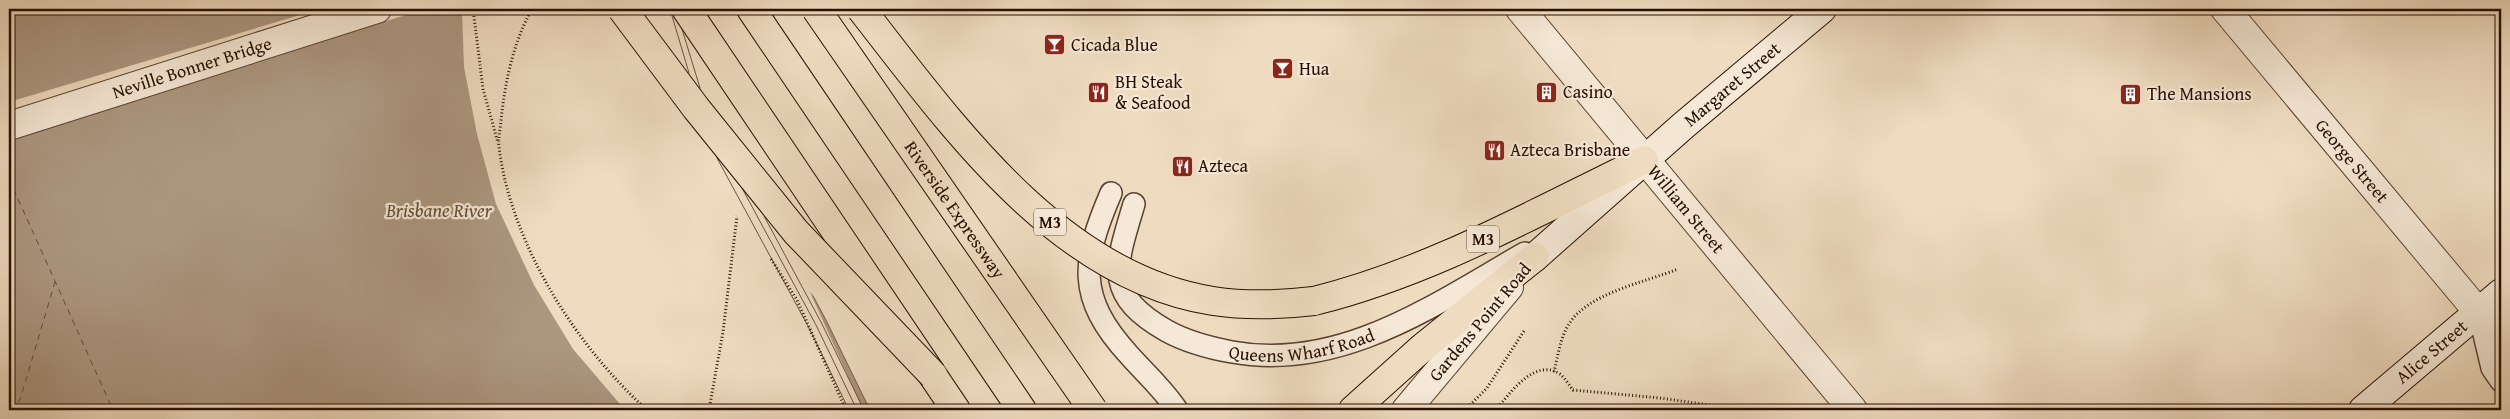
<svg xmlns="http://www.w3.org/2000/svg" width="2510" height="419" font-family="'Gentium Book Plus',serif">
<rect width="100%" height="100%" fill="#efdcc0"/>
<filter id="stains"><feTurbulence type="fractalNoise" baseFrequency=".004" numOctaves="4"/><feColorMatrix values="0 0 0 0 .2 0 0 0 0 .09 0 0 0 0 .02 0 0 0 .5 -.17"/></filter>
<radialGradient id="worn" r=".72"><stop offset=".6" stop-color="#630" stop-opacity="0"/><stop offset="1" stop-color="#630" stop-opacity=".3"/></radialGradient>
<path fill="#ab967f" stroke="#76604c" d="M 9,9 L 680,9 L 712,108 L 826,320 L 870,410 L 9,410 Z"/>
<path fill="#efdcc0" d="M 320,9 L 425,9 L 9,140 L 9,102 Z
M 430,9 L 683,9 L 714,108 L 818,301 L 810,292 L 863,410 L 625,410 L 573,349 L 534,285 L 496,204 L 477,134 L 464,67 L 462,13 L 431,15 Z"/>
<g fill="none" stroke-linecap="round" stroke-linejoin="round">
<path stroke="#695240" stroke-width="1" d="M 670,9 L 689,73
M 682,29 L 700,88
M 717,158 L 809,328 L 849,410
M 743,190 L 816,325 L 857,410
M 764,216 L 821,322 L 864,410"/>
<path stroke="#624c39" stroke-width="1" stroke-dasharray="6 5" stroke-linecap="butt" d="M 9,179 L 113,410
M 10,410 L 20,400 L 55,282"/>
<defs>
<g id="service">
<path d="M 1111,193 C 1082,261 1076,297 1129,355 C 1145,373 1164,390 1177,410"/>
<path id="s1" d="M 1134,204 C 1116,265 1102,294 1167,331 C 1187,342 1210,348 1232,352 C 1341,372 1435,304 1525,253"/>
<path d="M 2479,313 L 2492,368 L 2501,381"/>
<path d="M 2479,313 L 2501,324"/>
</g>
<g id="pedestrian">
<path id="s2" d="M 9,126 L 377,9"/>
</g>
<path id="minor" d="M 1406,410 L 1509,287"/>
<g id="tertiary">
<path id="s3" d="M 1520,9 L 1853,410"/>
<path id="s4" d="M 2225,9 L 2479,313"/>
</g>
<g id="secondary">
<path id="s5" d="M 1535,257 L 1684,125 L 1822,9"/>
<path id="s6" d="M 2363,410 L 2501,293"/>
</g>
<path id="motorway" d="M 686,9 L 956,410
M 751,9 L 1022,410
M 1314,301 C 1431,272 1536,212 1644,160
M 1353,410 L 1422,348 L 1535,257"/>
</defs>
<use href="#service" stroke="#594230" stroke-width="24"/>
<use href="#pedestrian" stroke="#594230" stroke-width="30"/>
<use href="#minor" stroke="#594230" stroke-width="30"/>
<use href="#tertiary" stroke="#594230" stroke-width="30"/>
<use href="#secondary" stroke="#270f00" stroke-width="30"/>
<use href="#motorway" stroke="#270f00" stroke-width="30"/>
<path stroke="#270f00" stroke-width="3" stroke-dasharray="1 2.5" stroke-linecap="butt" d="M 473,9 L 483,89 L 498,143
M 532,9 C 513,43 505,82 501,121 C 500,130 498,139 499,147 C 511,244 576,346 647,410
M 771,259 L 797,300 L 846,410
M 1554,372 C 1558,356 1560,338 1569,324 C 1588,293 1646,282 1678,269
M 709,410 L 723,332 L 737,216
M 1465,410 L 1487,388 L 1524,331
M 1496,410 C 1509,394 1535,357 1560,374 C 1565,378 1569,385 1573,390 L 1660,398 L 1744,410"/>
<use href="#service" stroke="#f5e8d6" stroke-width="21"/>
<use href="#pedestrian" stroke="#f5e8d6" stroke-width="28"/>
<use href="#minor" stroke="#f5e8d6" stroke-width="28"/>
<use href="#tertiary" stroke="#f5e8d6" stroke-width="28"/>
<use href="#secondary" stroke="#f5e8d6" stroke-width="28"/>
<use href="#motorway" stroke="#efdcc0" stroke-width="28"/>
<defs>
<g id="motorway-bridge">
<path d="M 622,9 L 696,108 L 796,232 L 933,375"/>
<path id="s7" d="M 816,9 L 1093,410"/>
<path d="M 861,9 C 951,124 1058,277 1213,301 C 1246,306 1280,305 1314,301"/>
</g>
</defs>
<use href="#motorway-bridge" stroke="#270f00" stroke-width="30" stroke-linecap="butt"/>
<use href="#motorway-bridge" stroke="#efdcc0" stroke-width="28"/>
</g>
<defs>
<symbol id="bar-square" viewBox="-11 -11 22 22"><rect x="-9" y="-9" width="18" height="18" rx="4" fill="#8f2418" stroke="#f5e8d6"/><path d="M-6-5H6L.8 .8V4.5H3.5V6h-7V4.5H-.8V.8Z" fill="#fff"/></symbol>
<symbol id="restaurant-square" viewBox="-11 -11 22 22"><rect x="-9" y="-9" width="18" height="18" rx="4" fill="#8f2418" stroke="#f5e8d6"/><path d="M-5-6h1v4h1v-4h1v4h1v-4h1v5L-1.5 .5V6h-2V.5L-5-1ZM5-6V6H3V1.5H1.5Q1.5-4 5-6Z" fill="#fff"/></symbol>
<symbol id="building-square" viewBox="-11 -11 22 22"><rect x="-9" y="-9" width="18" height="18" rx="4" fill="#8f2418" stroke="#f5e8d6"/><path d="M-4-6H4V6H1V3H-1V6H-4ZM-2.5-4.3h1.7v1.8h-1.7ZM.8-4.3h1.7v1.8H.8ZM-2.5-1h1.7V.8h-1.7ZM.8-1h1.7V.8H.8Z" fill="#fff"/></symbol>
</defs>
<g fill-rule="evenodd">
<use href="#bar-square" x="1042" y="32" width="25" height="25"/>
<use href="#bar-square" x="1270" y="56" width="25" height="25"/>
<use href="#restaurant-square" x="1086" y="80" width="25" height="25"/>
<use href="#building-square" x="1534" y="80" width="25" height="25"/>
<use href="#building-square" x="2118" y="82" width="25" height="25"/>
<use href="#restaurant-square" x="1482" y="138" width="25" height="25"/>
<use href="#restaurant-square" x="1170" y="154" width="25" height="25"/>
</g>
<g text-anchor="middle" stroke-width="4.5" stroke-linejoin="round" paint-order="stroke">
<g fill="#f5e8d6" stroke="#655040" stroke-width="1">
<rect x="1034" y="208.5" width="32" height="27" rx="4"/>
<rect x="1467" y="225.5" width="32" height="27" rx="4"/>
</g>
<g font-size="16" font-weight="bold" fill="#270f00">
<text x="1050" y="228">M3</text>
<text x="1483" y="245">M3</text>
</g>
<g font-size="18" fill="#270f00" stroke="#f5e8d6" text-anchor="start">
<text x="1071" y="51">Cicada Blue</text>
<text x="1299" y="75">Hua</text>
<text x="1115" y="88">BH Steak<tspan x="1115" dy="21">&amp; Seafood</tspan></text>
<text x="1563" y="98">Casino</text>
<text x="2147" y="100">The Mansions</text>
<text x="1510" y="156">Azteca Brisbane</text>
<text x="1198" y="172">Azteca</text>
</g>
<g font-size="18" fill="#270f00" stroke="#f5e8d6">
<text dy="6" stroke="none"><textPath href="#s2" startOffset="192">Neville Bonner Bridge</textPath></text>
<text dy="6" stroke="none"><textPath href="#s5" startOffset="262">Margaret Street</textPath></text>
<text dy="6" stroke="none"><textPath href="#s4" startOffset="198">George Street</textPath></text>
<text dy="6" stroke="none"><textPath href="#s7" startOffset="244">Riverside Expressway</textPath></text>
<text dy="6" stroke="none"><textPath href="#s3" startOffset="260">William Street</textPath></text>
<text transform="translate(1480 322) rotate(-50)" y="6">Gardens Point Road</text>
<text dy="6" stroke="none"><textPath href="#s1" startOffset="289">Queens Wharf Road</textPath></text>
<text dy="6" stroke="none"><textPath href="#s6" startOffset="90">Alice Street</textPath></text>
</g>
<g font-size="19" font-style="italic" fill="#624c39" stroke="#f5e8d6">
<text x="439" y="217">Brisbane River</text>
</g>
</g>
<rect width="2510" height="419" fill="none" stroke="#efdcc0" stroke-width="30"/>
<rect x="10" y="10" width="2490" height="399" fill="none" stroke="#270f00" stroke-width="2.5"/>
<rect x="15" y="15" width="2480" height="389" fill="none" stroke="#270f00"/>
<rect width="100%" height="100%" filter="url(#stains)"/>
<rect width="100%" height="100%" fill="url(#worn)"/>
</svg>
